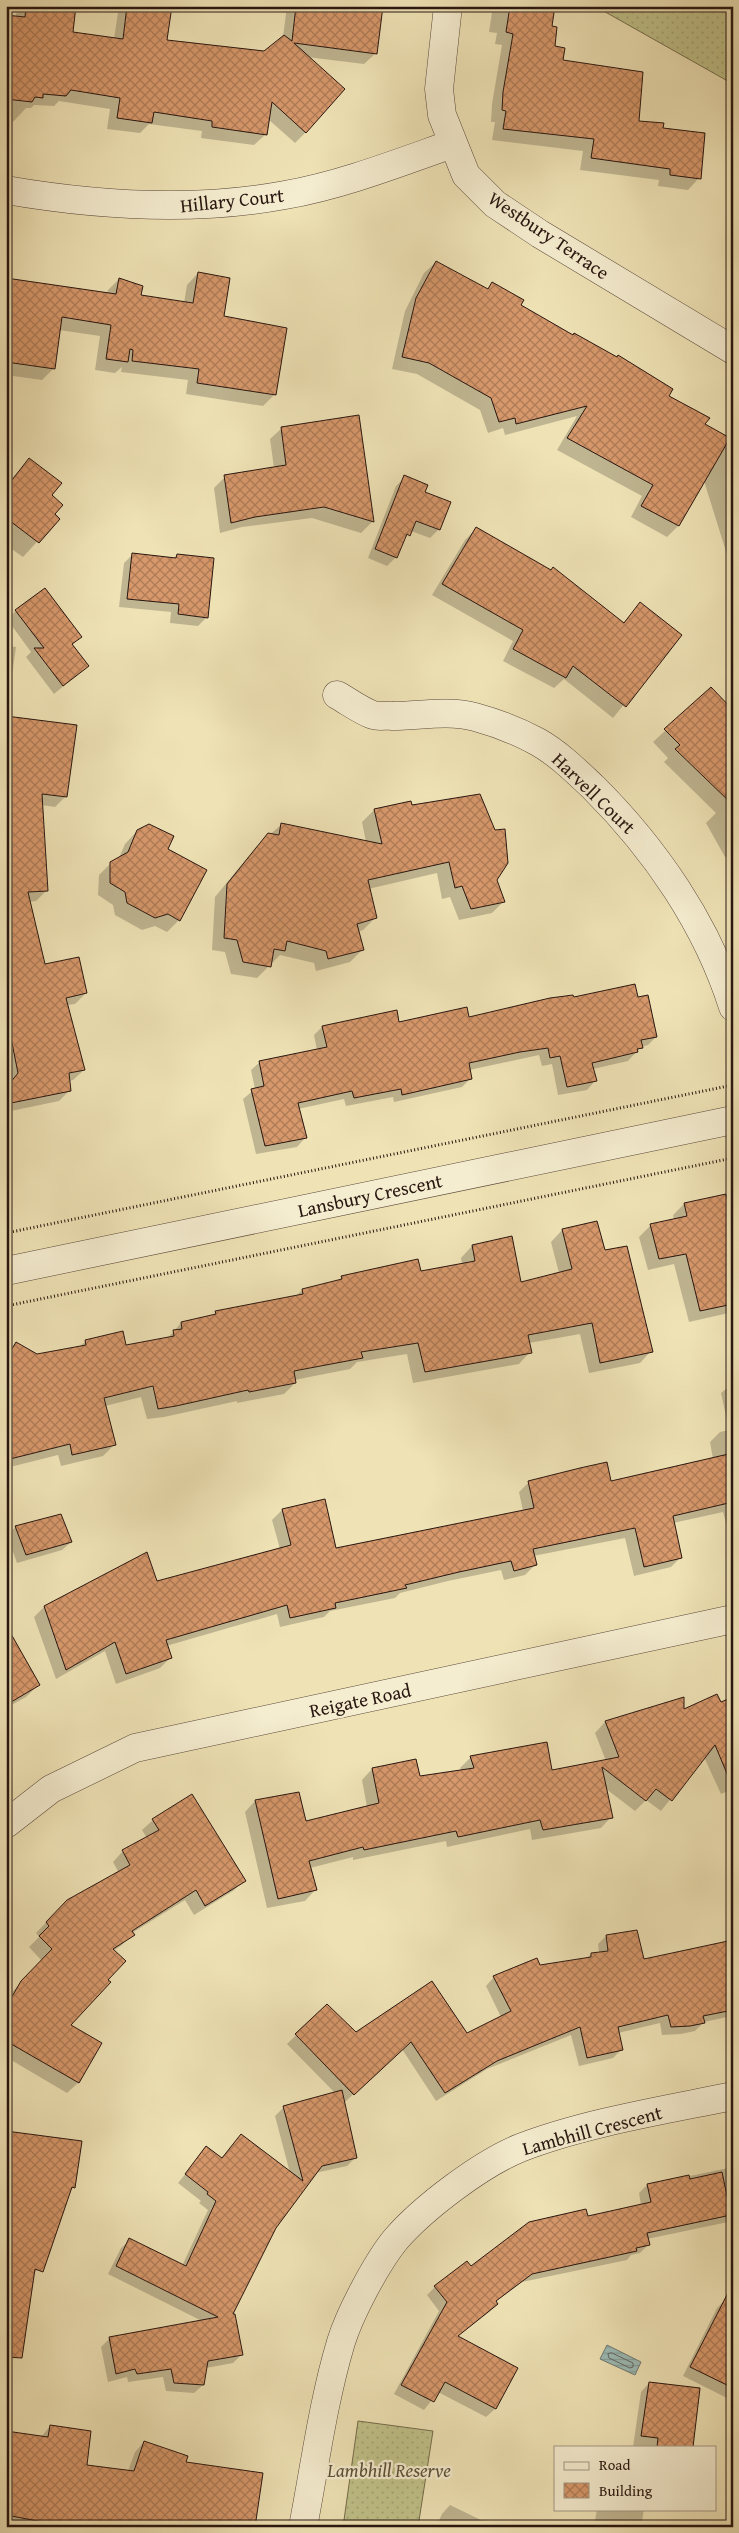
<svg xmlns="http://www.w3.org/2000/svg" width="739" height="2533" font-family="'Gentium Book Plus',serif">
<defs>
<pattern id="grass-dots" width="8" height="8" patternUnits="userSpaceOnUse" patternTransform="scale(1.25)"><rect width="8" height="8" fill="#c0c189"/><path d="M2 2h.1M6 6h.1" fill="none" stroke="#a5a575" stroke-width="1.8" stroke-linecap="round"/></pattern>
<pattern id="water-rules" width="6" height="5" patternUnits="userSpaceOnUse" patternTransform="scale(1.25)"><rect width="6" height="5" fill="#9dbcb7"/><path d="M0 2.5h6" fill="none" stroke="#87a19c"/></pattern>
<pattern id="building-cross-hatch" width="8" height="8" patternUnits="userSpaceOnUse" patternTransform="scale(1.25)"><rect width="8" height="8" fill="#d7986b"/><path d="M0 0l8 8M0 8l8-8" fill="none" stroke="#ae7b57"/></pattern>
</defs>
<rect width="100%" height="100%" fill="#efe3b6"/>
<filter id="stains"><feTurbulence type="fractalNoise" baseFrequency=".004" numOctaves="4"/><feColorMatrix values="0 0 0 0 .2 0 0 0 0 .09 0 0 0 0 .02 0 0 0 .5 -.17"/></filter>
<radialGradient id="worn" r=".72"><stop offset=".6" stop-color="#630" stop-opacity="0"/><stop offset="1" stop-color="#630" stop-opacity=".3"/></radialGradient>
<path fill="url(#grass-dots)" stroke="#746c4c" d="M 595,6 L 733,6 L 733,84 L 600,9 Z
M 358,2421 L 433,2431 L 418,2527 L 343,2527 Z"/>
<path fill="url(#water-rules)" stroke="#6e7a74" d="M 607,2345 L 641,2362 L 635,2375 L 600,2359 Z"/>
<path fill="#0003" d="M 17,6 L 75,6 L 72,33 L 114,39 L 119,6 L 170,6 L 166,41 L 264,52 L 283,37 L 287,6 L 382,6 L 376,53 L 364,64 L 307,57 L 306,132 L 295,143 L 268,119 L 266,134 L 254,145 L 201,138 L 202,131 L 149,124 L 140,133 L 107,129 L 110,109 L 59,101 L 54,106 L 34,105 L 31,108 L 26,108 L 12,123 L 6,106 L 6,16 L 16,17 Z
M 493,6 L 553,6 L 550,28 L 553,47 L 561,61 L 638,122 L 662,129 L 699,178 L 688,190 L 658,186 L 659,180 L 580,170 L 583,151 L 492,140 L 495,122 L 491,122 L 492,104 L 502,45 L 495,44 L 497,33 L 489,32 Z
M 436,262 L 487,289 L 492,283 L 519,305 L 667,396 L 704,424 L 733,441 L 733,574 L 704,481 L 678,526 L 667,537 L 631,517 L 642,496 L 557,450 L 577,416 L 505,435 L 503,428 L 488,433 L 480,410 L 417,374 L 392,369 L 405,311 L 424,273 Z
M 198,273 L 223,317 L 275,394 L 263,406 L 186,394 L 188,380 L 121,372 L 122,367 L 115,373 L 95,370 L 100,336 L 59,330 L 54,368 L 42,380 L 6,375 L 6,279 L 107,294 L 108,290 L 119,279 L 140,296 L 184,303 L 187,285 Z
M 358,417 L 372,522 L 361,533 L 312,518 L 242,527 L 220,533 L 214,488 L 225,477 L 274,468 L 270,439 L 282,428 Z
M 29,460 L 50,495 L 53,514 L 58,519 L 23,557 L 6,545 L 6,484 Z
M 405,477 L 423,493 L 439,529 L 430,538 L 411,531 L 402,542 L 396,557 L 387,566 L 368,558 L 396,486 Z
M 476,529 L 551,571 L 622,624 L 640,604 L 680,635 L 613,718 L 564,679 L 554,688 L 503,661 L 513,641 L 432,595 L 465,540 Z
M 133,554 L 174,558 L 177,555 L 206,618 L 198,626 L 170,623 L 171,612 L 119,607 L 124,563 Z
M 16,611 L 81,637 L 72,645 L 88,666 L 54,694 L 26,657 L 31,652 L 7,619 Z
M 6,646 L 16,647 L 6,717 L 66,796 L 55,807 L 41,805 L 46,891 L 36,901 L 28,902 L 44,966 L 86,993 L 75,1004 L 67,1005 L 84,1070 L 73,1080 L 69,1081 L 70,1090 L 59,1101 L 6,1112 L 6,1087 L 8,1085 L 6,1074 Z
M 711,688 L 733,712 L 733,854 L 725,857 L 706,823 L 716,813 L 664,762 L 668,758 L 653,742 Z
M 411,807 L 496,880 L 504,901 L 492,913 L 459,920 L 450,897 L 442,899 L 437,873 L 368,889 L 375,918 L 363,930 L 357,932 L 362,950 L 350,962 L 316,971 L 314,963 L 280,955 L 257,978 L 231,974 L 225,952 L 212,950 L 215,897 L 256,847 L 282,824 L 366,842 L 362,822 L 374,810 Z
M 137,831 L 166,850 L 179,920 L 167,932 L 155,926 L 142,930 L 115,915 L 113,905 L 98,895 L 99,875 L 111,863 L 119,858 L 125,844 Z
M 573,999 L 637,999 L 656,1037 L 648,1045 L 641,1047 L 628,1061 L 593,1069 L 595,1081 L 587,1090 L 558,1095 L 552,1064 L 542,1066 L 539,1055 L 469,1070 L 471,1078 L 462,1087 L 394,1102 L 393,1097 L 346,1106 L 344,1099 L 298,1109 L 305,1138 L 297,1147 L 256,1154 L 243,1099 L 255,1089 L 251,1070 L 260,1062 L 317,1050 L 314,1035 L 322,1027 L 396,1011 L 398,1023 L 468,1018 Z
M 684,1204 L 733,1214 L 733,1312 L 689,1322 L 674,1264 L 648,1270 L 639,1237 L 651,1225 L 674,1220 L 673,1215 Z
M 597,1223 L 604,1251 L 651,1351 L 640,1363 L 589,1373 L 580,1334 L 529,1343 L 530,1352 L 519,1364 L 413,1383 L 407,1354 L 357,1362 L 350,1369 L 294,1380 L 295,1383 L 284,1394 L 237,1403 L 237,1401 L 164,1417 L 147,1419 L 141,1397 L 105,1406 L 114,1445 L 103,1456 L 61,1466 L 58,1455 L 6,1468 L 6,1354 L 16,1344 L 37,1356 L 78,1348 L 86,1341 L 125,1346 L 167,1339 L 181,1323 L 212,1317 L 216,1312 L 295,1297 L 302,1290 L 338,1282 L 342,1277 L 420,1273 L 462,1264 L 461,1258 L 472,1246 L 520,1283 L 559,1273 L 551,1242 L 562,1230 Z
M 733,1383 L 733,1546 L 723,1512 L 673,1523 L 681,1557 L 671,1567 L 634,1576 L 625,1538 L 533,1556 L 535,1565 L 525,1575 L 504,1580 L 501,1570 L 448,1581 L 400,1593 L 395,1598 L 330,1611 L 324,1617 L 280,1627 L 277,1614 L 166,1646 L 170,1658 L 160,1668 L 116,1684 L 105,1651 L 56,1679 L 34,1617 L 44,1607 L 156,1583 L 280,1549 L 272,1520 L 282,1510 L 324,1501 L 335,1549 L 523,1511 L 519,1492 L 529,1482 L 610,1482 L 713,1459 L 710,1442 L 720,1432 L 729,1430 L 721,1393 Z
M 16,1527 L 71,1542 L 62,1550 L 17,1563 L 7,1535 Z
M 6,1627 L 38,1685 L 26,1697 L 6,1708 Z
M 733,1698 L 733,1789 L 721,1794 L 704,1757 L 661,1811 L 646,1800 L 635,1811 L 605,1788 L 611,1817 L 601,1828 L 532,1840 L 530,1829 L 447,1847 L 446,1841 L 353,1860 L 353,1857 L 310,1868 L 315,1890 L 305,1901 L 267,1908 L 245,1812 L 255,1801 L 298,1793 L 305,1822 L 367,1807 L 362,1780 L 372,1769 L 419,1777 L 461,1771 L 460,1768 L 471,1757 L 551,1771 L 606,1761 L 595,1733 L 605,1722 L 650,1708 L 683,1711 L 720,1704 Z
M 153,1820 L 244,1881 L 233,1891 L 194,1915 L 185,1900 L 132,1933 L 122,1945 L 113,1951 L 69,2025 L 100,2043 L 78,2083 L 67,2093 L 6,2057 L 6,2001 L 11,1993 L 42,1961 L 29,1947 L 39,1937 L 36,1933 L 56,1912 L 119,1873 L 113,1862 L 123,1851 L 147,1838 L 142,1830 Z
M 606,1936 L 643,1960 L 733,1953 L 733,2012 L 727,2017 L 704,2022 L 695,2031 L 681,2034 L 662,2035 L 660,2023 L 618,2033 L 622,2049 L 613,2058 L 579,2066 L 571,2035 L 487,2069 L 436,2101 L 402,2049 L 344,2103 L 356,2157 L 347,2166 L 315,2173 L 275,2227 L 231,2316 L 242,2354 L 233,2363 L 206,2368 L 203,2385 L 194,2393 L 166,2391 L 163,2377 L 128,2382 L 127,2377 L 108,2382 L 101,2347 L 110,2338 L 202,2321 L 108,2274 L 121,2248 L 130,2240 L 182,2266 L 208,2210 L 199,2203 L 201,2201 L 178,2183 L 206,2148 L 221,2159 L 241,2135 L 290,2173 L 275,2116 L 283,2108 L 335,2093 L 287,2044 L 327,2005 L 356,2034 L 467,2034 L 501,2017 L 486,1986 L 494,1977 L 539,1967 L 586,1959 L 591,1954 L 599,1953 L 598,1944 Z
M 6,2104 L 11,2105 L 7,2132 L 74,2187 L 68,2193 L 45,2263 L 34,2273 L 6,2264 Z
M 733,2167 L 733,2221 L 647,2239 L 648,2245 L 640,2253 L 631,2255 L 627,2260 L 522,2282 L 495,2302 L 497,2304 L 488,2313 L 457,2337 L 516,2369 L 495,2409 L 486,2417 L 438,2392 L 424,2410 L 394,2394 L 439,2311 L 427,2295 L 435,2287 L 471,2267 L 587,2217 L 641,2205 L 639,2193 L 647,2185 Z
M 725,2300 L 733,2304 L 733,2392 L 727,2398 L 683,2376 L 717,2308 Z
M 649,2383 L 692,2447 L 633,2447 L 641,2392 Z
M 50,2426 L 85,2466 L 128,2471 L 135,2452 L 144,2442 L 184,2463 L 254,2527 L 6,2527 L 6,2433 L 41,2437 Z
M 733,2499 L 733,2527 L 728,2527 Z
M 450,2505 L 481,2520 L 534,2527 L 436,2527 L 442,2514 Z
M 597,2509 L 644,2509 L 641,2527 L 594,2527 Z"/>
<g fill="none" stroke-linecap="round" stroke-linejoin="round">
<path stroke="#626964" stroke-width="1" d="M 612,2353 L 633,2363 L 633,2367 L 630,2368 L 609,2358 L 608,2354 Z"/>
</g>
<path fill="url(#building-cross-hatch)" stroke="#281610" d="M 26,6 L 76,6 L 73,32 L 123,39 L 127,6 L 172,6 L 167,40 L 264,51 L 284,35 L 292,41 L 296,6 L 383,6 L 377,54 L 294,43 L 345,89 L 306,133 L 272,102 L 267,135 L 212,127 L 212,121 L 154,112 L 152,123 L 117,118 L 120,98 L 71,90 L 66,96 L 43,94 L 43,98 L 35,97 L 32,102 L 6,99 L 6,15 L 25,17 Z
M 510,6 L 555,6 L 552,26 L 557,27 L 555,46 L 565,48 L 563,60 L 643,72 L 639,121 L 664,123 L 663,128 L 705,133 L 701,179 L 670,175 L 670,169 L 591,158 L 594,139 L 503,129 L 506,111 L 502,110 L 503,92 L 513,34 L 506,32 Z
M 436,261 L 488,289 L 492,282 L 524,300 L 521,305 L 573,335 L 574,333 L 617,357 L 618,355 L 673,389 L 669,396 L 710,418 L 705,424 L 730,438 L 679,526 L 641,506 L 653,485 L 567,438 L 587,406 L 516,424 L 515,418 L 499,422 L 491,398 L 429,363 L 402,357 L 416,298 Z
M 198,272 L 230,278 L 224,316 L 287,328 L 276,395 L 197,383 L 199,369 L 132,361 L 133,350 L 130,349 L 128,362 L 106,359 L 111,325 L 62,317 L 55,369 L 6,362 L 6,278 L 116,294 L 119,278 L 143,286 L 141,295 L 193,303 Z
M 359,415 L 374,522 L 324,507 L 255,517 L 231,523 L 224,475 L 286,465 L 281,427 Z
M 29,458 L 62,483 L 52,495 L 63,505 L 55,514 L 60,519 L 39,543 L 6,518 L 6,488 Z
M 404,475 L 428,485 L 425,492 L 451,502 L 440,530 L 416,521 L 410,536 L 407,534 L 397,558 L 375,549 Z
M 476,527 L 551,570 L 553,567 L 624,623 L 640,602 L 682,635 L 626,707 L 573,666 L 566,678 L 513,649 L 523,630 L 442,584 Z
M 132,553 L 176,558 L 177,554 L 214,558 L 208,618 L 178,614 L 179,604 L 127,599 Z
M 45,588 L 82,637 L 72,644 L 89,666 L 63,686 L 34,648 L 44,648 L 15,610 Z
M 711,687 L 733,710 L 733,805 L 675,749 L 680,745 L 664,729 Z
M 6,716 L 77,725 L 67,797 L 42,794 L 48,891 L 28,892 L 45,964 L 79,957 L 87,993 L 66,998 L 85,1070 L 69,1073 L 71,1091 L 6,1104 L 6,1088 L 18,1073 L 6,1013 Z
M 480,794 L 495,830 L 505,829 L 508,863 L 497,880 L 505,902 L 471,909 L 462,886 L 455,888 L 449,862 L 368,880 L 377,918 L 357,924 L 364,950 L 328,959 L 326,951 L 287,941 L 285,951 L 274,949 L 271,967 L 243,962 L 237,940 L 224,938 L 227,884 L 268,833 L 279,835 L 281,823 L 382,844 L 374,809 L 411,801 L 412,805 Z
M 149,824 L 174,836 L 168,849 L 207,870 L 180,921 L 168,914 L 155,918 L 127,903 L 125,892 L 110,883 L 110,862 L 128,852 L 137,830 Z
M 635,984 L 638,997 L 648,995 L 657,1037 L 641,1040 L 643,1048 L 637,1049 L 638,1052 L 592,1063 L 597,1081 L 567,1087 L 560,1056 L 550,1058 L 548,1048 L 520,1052 L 469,1063 L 472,1079 L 402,1095 L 401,1089 L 354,1098 L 352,1091 L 298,1103 L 307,1138 L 265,1146 L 251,1089 L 264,1086 L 259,1061 L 327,1047 L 322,1026 L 397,1010 L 399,1022 L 467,1007 L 469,1017 L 550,998 L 573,995 L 574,997 Z
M 726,1194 L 733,1225 L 733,1304 L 700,1311 L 686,1254 L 659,1259 L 650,1224 L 687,1216 L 684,1203 Z
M 597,1221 L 605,1250 L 627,1246 L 653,1352 L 600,1363 L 592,1323 L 528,1335 L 532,1353 L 425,1372 L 418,1343 L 361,1352 L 363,1358 L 294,1371 L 296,1383 L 249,1392 L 248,1390 L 176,1406 L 158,1409 L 153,1386 L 104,1398 L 116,1445 L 72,1455 L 70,1444 L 6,1460 L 6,1359 L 16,1342 L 37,1354 L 86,1345 L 85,1340 L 123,1331 L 126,1345 L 174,1336 L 173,1330 L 182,1329 L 181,1322 L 216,1314 L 215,1311 L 303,1294 L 302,1289 L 342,1279 L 341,1276 L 418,1259 L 421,1271 L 475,1261 L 472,1245 L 512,1236 L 521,1282 L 572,1269 L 562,1229 Z
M 733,1453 L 733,1502 L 673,1516 L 682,1558 L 644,1567 L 635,1528 L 533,1549 L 537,1565 L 514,1571 L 511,1561 L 459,1572 L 405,1585 L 407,1588 L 335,1603 L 336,1608 L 290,1618 L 287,1605 L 166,1640 L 172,1658 L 126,1674 L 115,1642 L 66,1670 L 44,1606 L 147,1552 L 157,1581 L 291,1545 L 282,1509 L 325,1499 L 336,1548 L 534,1508 L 528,1481 L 580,1468 L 607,1462 L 611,1481 Z
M 61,1514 L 72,1542 L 26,1555 L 15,1526 Z
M 6,1625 L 40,1685 L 6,1705 Z
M 717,1694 L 721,1702 L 733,1697 L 733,1788 L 715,1745 L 672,1801 L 656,1789 L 646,1801 L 602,1767 L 613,1818 L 543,1830 L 540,1820 L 458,1837 L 456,1831 L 364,1850 L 363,1847 L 309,1861 L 317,1890 L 278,1899 L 255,1800 L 299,1792 L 306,1821 L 379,1803 L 372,1768 L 416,1759 L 420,1776 L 474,1768 L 470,1756 L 547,1742 L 552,1770 L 619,1757 L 605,1721 L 684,1697 L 684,1709 Z
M 192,1794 L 246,1881 L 205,1906 L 196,1890 L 132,1931 L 135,1935 L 113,1949 L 126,1961 L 108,1980 L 111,1982 L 71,2025 L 102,2043 L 79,2083 L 6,2041 L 6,2007 L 21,1981 L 52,1949 L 39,1936 L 49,1926 L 46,1922 L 67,1900 L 130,1865 L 122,1850 L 159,1830 L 152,1819 Z
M 637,1930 L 644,1959 L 728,1941 L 733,1964 L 733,2010 L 703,2016 L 705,2023 L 690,2026 L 671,2027 L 668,2015 L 618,2027 L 623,2050 L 587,2058 L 580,2027 L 497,2061 L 445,2093 L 411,2042 L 354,2095 L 295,2034 L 327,2004 L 356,2032 L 432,1981 L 467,2033 L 511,2011 L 493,1976 L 537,1958 L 540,1965 L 591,1957 L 591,1953 L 608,1951 L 606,1935 Z
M 342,2090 L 357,2158 L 322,2166 L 276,2228 L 233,2314 L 235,2314 L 243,2355 L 208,2361 L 204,2385 L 174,2383 L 171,2369 L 137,2374 L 135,2369 L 116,2374 L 109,2337 L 218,2317 L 116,2266 L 129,2238 L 186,2266 L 216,2201 L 207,2194 L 208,2192 L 185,2174 L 206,2146 L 222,2158 L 241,2134 L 303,2181 L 283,2106 Z
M 6,2131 L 82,2141 L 75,2188 L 72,2187 L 43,2272 L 35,2269 L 22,2358 L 6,2357 Z
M 722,2172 L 731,2215 L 647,2233 L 650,2245 L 636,2248 L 637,2251 L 532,2274 L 496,2301 L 498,2304 L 458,2336 L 518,2368 L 496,2409 L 445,2382 L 434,2402 L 401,2385 L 447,2302 L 434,2286 L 467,2261 L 471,2266 L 529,2222 L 586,2209 L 588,2216 L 651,2202 L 647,2184 L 689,2175 L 690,2179 Z
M 733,2283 L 733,2388 L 690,2367 Z
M 649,2382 L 700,2388 L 693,2447 L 657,2447 L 658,2438 L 641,2436 Z
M 50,2425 L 91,2431 L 87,2465 L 134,2471 L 144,2441 L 188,2456 L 186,2462 L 263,2473 L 255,2527 L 69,2527 L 6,2515 L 6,2431 L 48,2437 Z"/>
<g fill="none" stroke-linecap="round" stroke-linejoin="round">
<defs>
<path id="minor" d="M 448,6 L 439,89 L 442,115 L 466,175 L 495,204 L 540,234 L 733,350
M 6,190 C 99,206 193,212 285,195 C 342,185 398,163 452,144
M 337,695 C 348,701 361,711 373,715 C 379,717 386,715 392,716 C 420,716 447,710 475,717 C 497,723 518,731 538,742 C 559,754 577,772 594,788 C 655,849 707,924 733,1007
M 6,1271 L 733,1120
M 6,1824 L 51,1789 L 135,1748 L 733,1619
M 303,2527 C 315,2465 323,2402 341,2342 C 350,2313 377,2262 396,2239 C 424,2207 481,2164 520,2148 C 584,2123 665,2110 733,2096"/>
</defs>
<use href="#minor" stroke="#5a493a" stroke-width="29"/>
<path stroke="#281610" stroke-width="3" stroke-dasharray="1 2.5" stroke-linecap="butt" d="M 6,1233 L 733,1085
M 6,1306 L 733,1158"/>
<use href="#minor" stroke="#f5edd0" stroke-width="28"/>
</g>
<g text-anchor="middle" stroke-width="4.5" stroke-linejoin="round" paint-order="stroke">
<g font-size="19" fill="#281610" stroke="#f5edd0">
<text transform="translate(232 200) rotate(-6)" y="7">Hillary Court</text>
<text transform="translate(549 235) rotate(34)" y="7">Westbury Terrace</text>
<text transform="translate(594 793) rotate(44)" y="7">Harvell Court</text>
<text transform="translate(370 1195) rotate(-12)" y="7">Lansbury Crescent</text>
<text transform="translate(360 1700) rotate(-12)" y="7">Reigate Road</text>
<text transform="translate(592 2130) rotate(-15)" y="7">Lambhill Crescent</text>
</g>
<g font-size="19" font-style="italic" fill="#5d523a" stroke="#f5edd0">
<text x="389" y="2477">Lambhill Reserve</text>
</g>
</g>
<rect width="739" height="2533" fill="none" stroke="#efe3b6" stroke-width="25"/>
<rect x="8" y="8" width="724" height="2518" fill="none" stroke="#281610" stroke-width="2.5"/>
<rect x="12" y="12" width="714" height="2508" fill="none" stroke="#281610"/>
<rect x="554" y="2446" width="162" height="65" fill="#f5edd0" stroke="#a39783"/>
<rect x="564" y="2462" width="25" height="8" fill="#f5edd0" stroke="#a39783"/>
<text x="599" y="2470" font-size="15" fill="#281610">Road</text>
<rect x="564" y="2483" width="25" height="15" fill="url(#building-cross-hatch)" stroke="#a39783"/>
<text x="599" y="2496" font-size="15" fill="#281610">Building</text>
<rect width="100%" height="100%" filter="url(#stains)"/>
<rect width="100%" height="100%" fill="url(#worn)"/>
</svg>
